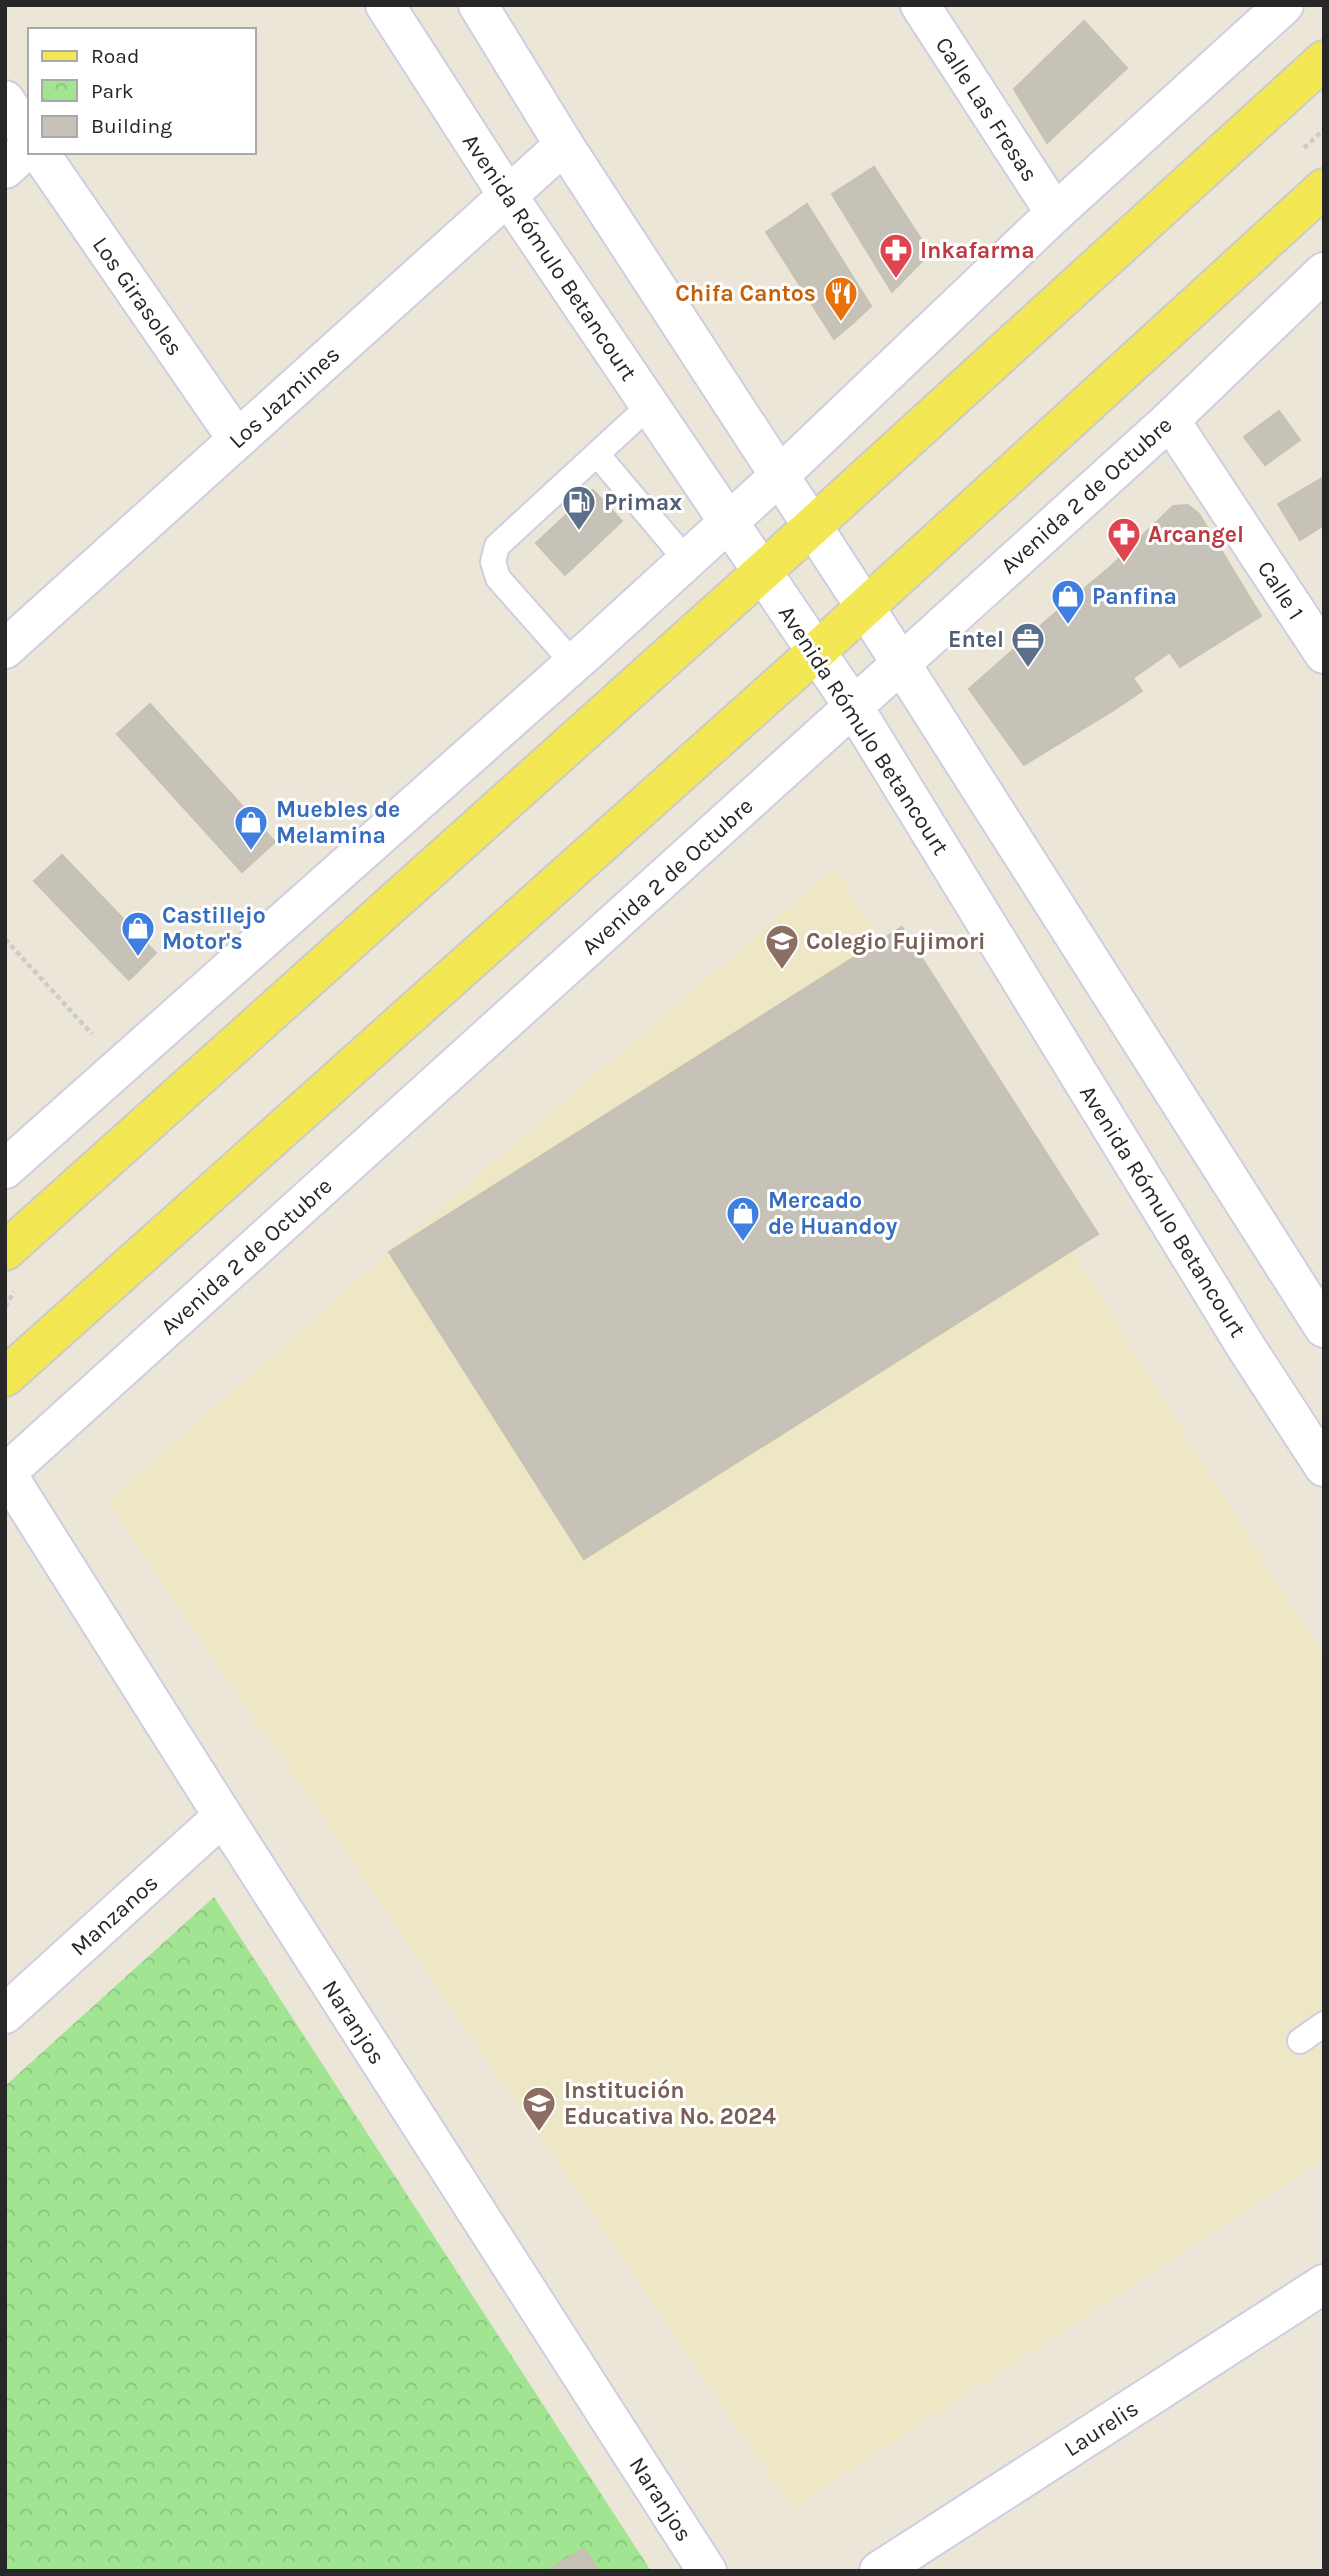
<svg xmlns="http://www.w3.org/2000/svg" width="1329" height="2576" font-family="Karla,sans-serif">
<defs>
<pattern id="park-crowns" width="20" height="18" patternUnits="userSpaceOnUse" patternTransform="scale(1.75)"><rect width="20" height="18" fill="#a1e492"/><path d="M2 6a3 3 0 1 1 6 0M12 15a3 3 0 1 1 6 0" fill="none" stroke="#8bc47e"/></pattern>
</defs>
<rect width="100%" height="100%" fill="#ebe6d8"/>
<path fill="#ede7c6" d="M 835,868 L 1324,1658 L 1324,2159 L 793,2509 L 107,1502 L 389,1252 Z"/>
<path fill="url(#park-crowns)" d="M 214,1897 L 651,2571 L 5,2571 L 5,2086 Z"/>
<path fill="#c6c2b8" stroke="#c6c2b2" stroke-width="2" d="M 1084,21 L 1127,68 L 1047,143 L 1014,89 Z
M 874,167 L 930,253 L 892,292 L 832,194 Z
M 807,204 L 871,306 L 853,323 L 787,218 Z
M 787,218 L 853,323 L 834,339 L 766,232 Z
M 1279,411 L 1300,440 L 1265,465 L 1244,437 Z
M 1324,477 L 1324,525 L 1300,540 L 1278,504 Z
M 593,490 L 622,521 L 565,575 L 536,543 Z
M 1188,505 L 1199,514 L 1261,616 L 1180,667 L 1109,568 L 1173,506 Z
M 1109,568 L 1170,652 L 1133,678 L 1142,691 L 1112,711 L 1048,619 Z
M 1048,619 L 1112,711 L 1024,765 L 969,689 Z
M 150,704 L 275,842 L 242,872 L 117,734 Z
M 62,855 L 156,953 L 129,980 L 34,881 Z
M 902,927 L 1098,1234 L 584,1559 L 389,1252 Z
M 584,2548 L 599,2571 L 547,2571 Z"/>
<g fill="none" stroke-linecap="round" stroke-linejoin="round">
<defs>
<path id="lane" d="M 597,454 L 687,561
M 574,664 L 498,578 L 493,562 L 497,546 L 649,406
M 1300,2041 L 1324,2024"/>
<path id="street" d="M 920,5 L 1055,213
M 5,100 L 30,139
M 39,152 L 237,439
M 5,169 L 30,146
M 1170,420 L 1324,654
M 5,649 L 564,145
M 5,1471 L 223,1816 L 707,2571
M 5,2014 L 223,1816
M 879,2571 L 1324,2284"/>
<path id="secondary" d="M 385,5 L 508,196 L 853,706 L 1246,1347 L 1324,1467
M 478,5 L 564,145 L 865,607 L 1324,1328
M 5,1169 L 592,647 L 780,475 L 1055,213 L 1284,5
M 5,1474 L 1170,420 L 1324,272"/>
<path id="primary" d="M 5,1251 L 762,572 L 1324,60
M 5,1377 L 817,651 L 1324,188"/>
</defs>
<use href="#lane" stroke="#cecee1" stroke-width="28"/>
<use href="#street" stroke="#cecee1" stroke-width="42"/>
<use href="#secondary" stroke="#cecee1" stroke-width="42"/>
<use href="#primary" stroke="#cbcbcb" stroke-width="42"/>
<path stroke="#cbcbcb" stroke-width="4.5" stroke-dasharray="5 3.5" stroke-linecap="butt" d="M 1304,148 L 1324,129
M 5,939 L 92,1034
M 5,1307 L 14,1292"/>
<use href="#lane" stroke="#fff" stroke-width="24"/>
<use href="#street" stroke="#fff" stroke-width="38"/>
<use href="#secondary" stroke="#fff" stroke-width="38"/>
<use href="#primary" stroke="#f4e754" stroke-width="38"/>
</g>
<defs>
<symbol id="pharmacy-pin" viewBox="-11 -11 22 30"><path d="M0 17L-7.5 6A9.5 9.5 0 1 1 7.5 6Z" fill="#e0444e" stroke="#fff"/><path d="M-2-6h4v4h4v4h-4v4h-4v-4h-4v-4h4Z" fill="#fff"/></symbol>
<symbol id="restaurant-pin" viewBox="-11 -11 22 30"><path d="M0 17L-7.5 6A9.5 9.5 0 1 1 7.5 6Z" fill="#e8710a" stroke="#fff"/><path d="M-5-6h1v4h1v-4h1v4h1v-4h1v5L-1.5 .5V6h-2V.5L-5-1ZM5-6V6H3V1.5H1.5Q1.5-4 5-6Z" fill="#fff"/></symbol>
<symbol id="fuel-pin" viewBox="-11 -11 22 30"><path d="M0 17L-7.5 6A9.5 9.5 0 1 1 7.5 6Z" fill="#5c6f8a" stroke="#fff"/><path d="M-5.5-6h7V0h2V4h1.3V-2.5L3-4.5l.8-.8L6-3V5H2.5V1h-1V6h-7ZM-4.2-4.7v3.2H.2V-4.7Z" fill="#fff"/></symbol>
<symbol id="shop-pin" viewBox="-11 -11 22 30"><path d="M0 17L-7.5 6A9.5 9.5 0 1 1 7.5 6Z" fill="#3f7fe0" stroke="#fff"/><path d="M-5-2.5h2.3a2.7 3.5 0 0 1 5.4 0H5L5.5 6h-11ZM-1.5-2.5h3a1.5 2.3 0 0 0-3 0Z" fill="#fff"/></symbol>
<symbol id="office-pin" viewBox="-11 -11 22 30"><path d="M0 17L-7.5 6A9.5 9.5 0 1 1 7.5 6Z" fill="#5c6f8a" stroke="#fff"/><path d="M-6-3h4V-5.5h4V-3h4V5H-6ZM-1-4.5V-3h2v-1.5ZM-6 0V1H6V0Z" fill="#fff"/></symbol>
<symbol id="university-pin" viewBox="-11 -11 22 30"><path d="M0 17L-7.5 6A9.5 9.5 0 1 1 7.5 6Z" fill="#8d6e63" stroke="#fff"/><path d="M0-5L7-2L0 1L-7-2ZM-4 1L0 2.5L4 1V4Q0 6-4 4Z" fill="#fff"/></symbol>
<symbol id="school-pin" viewBox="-11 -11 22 30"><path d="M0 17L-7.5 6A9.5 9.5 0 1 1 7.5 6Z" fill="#8d6e63" stroke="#fff"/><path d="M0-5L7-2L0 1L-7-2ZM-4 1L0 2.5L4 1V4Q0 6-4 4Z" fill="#fff"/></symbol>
</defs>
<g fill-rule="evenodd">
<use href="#pharmacy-pin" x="877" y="231" width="38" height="52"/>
<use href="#restaurant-pin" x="822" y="274" width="38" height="52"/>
<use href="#fuel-pin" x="560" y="483" width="38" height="52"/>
<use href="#pharmacy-pin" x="1105" y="515" width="38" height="52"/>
<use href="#shop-pin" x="1049" y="577" width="38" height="52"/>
<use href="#office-pin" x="1009" y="620" width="38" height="52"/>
<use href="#shop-pin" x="232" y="803" width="38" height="52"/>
<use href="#shop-pin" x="119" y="909" width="38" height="52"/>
<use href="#university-pin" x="763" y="922" width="38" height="52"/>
<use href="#shop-pin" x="724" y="1194" width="38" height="52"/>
<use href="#school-pin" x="520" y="2084" width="38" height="52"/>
</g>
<g text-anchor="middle" stroke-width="6" stroke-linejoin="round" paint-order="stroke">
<g font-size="23" fill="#272727" stroke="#fff">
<text transform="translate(987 109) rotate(57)" y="8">Calle Las Fresas</text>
<text transform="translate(550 257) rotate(56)" y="8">Avenida Rómulo Betancourt</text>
<text transform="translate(138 296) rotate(55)" y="8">Los Girasoles</text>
<text transform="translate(284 397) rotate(-42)" y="8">Los Jazmines</text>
<text transform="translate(1086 495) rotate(-42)" y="8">Avenida 2 de Octubre</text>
<text transform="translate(1281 590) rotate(57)" y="8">Calle 1</text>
<text transform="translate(864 730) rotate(57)" y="8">Avenida Rómulo Betancourt</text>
<text transform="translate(667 876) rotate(-42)" y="8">Avenida 2 de Octubre</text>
<text transform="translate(1163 1211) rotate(58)" y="8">Avenida Rómulo Betancourt</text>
<text transform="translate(246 1256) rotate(-42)" y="8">Avenida 2 de Octubre</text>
<text transform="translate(114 1915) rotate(-42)" y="8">Manzanos</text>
<text transform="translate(354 2022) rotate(57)" y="8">Naranjos</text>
<text transform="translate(1101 2428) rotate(-33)" y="8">Laurelis</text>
<text transform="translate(661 2499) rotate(57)" y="8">Naranjos</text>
</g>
<g font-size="23" font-weight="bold" fill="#be3a42" stroke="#fff" text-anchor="start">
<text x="920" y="258">Inkafarma</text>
<text x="1148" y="542">Arcangel</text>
</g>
<g font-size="23" font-weight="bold" fill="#c56008" stroke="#fff" text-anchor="end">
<text x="816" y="301">Chifa Cantos</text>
</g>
<g font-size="23" font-weight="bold" fill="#4e5e75" stroke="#fff" text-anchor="start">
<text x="604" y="510">Primax</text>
<text x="1004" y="647" text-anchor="end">Entel</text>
</g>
<g font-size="23" font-weight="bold" fill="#366cbe" stroke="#fff" text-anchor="start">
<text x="1092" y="604">Panfina</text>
<text x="276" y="817">Muebles de<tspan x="276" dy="26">Melamina</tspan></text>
<text x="162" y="923">Castillejo<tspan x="162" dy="26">Motor's</tspan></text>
<text x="768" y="1208">Mercado<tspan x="768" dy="26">de Huandoy</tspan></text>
</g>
<g font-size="23" font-weight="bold" fill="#785e54" stroke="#fff" text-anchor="start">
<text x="806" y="949">Colegio Fujimori</text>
<text x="564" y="2098">Institución<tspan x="564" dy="26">Educativa No. 2024</tspan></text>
</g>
</g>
<rect width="1329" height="2576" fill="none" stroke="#272727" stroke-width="14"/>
<rect x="28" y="28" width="228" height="126" fill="#ffffff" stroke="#a9a9a9" stroke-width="2"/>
<rect x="42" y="51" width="35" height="10" fill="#f4e754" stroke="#a9a9a9" stroke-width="2"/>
<text x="91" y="63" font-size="21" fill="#272727">Road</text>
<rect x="42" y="80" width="35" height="21" fill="url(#park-crowns)" stroke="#a9a9a9" stroke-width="2"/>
<text x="91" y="98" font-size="21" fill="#272727">Park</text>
<rect x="42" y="116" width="35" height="21" fill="#c6c2b8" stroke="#a9a9a9" stroke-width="2"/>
<text x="91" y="133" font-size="21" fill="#272727">Building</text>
</svg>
